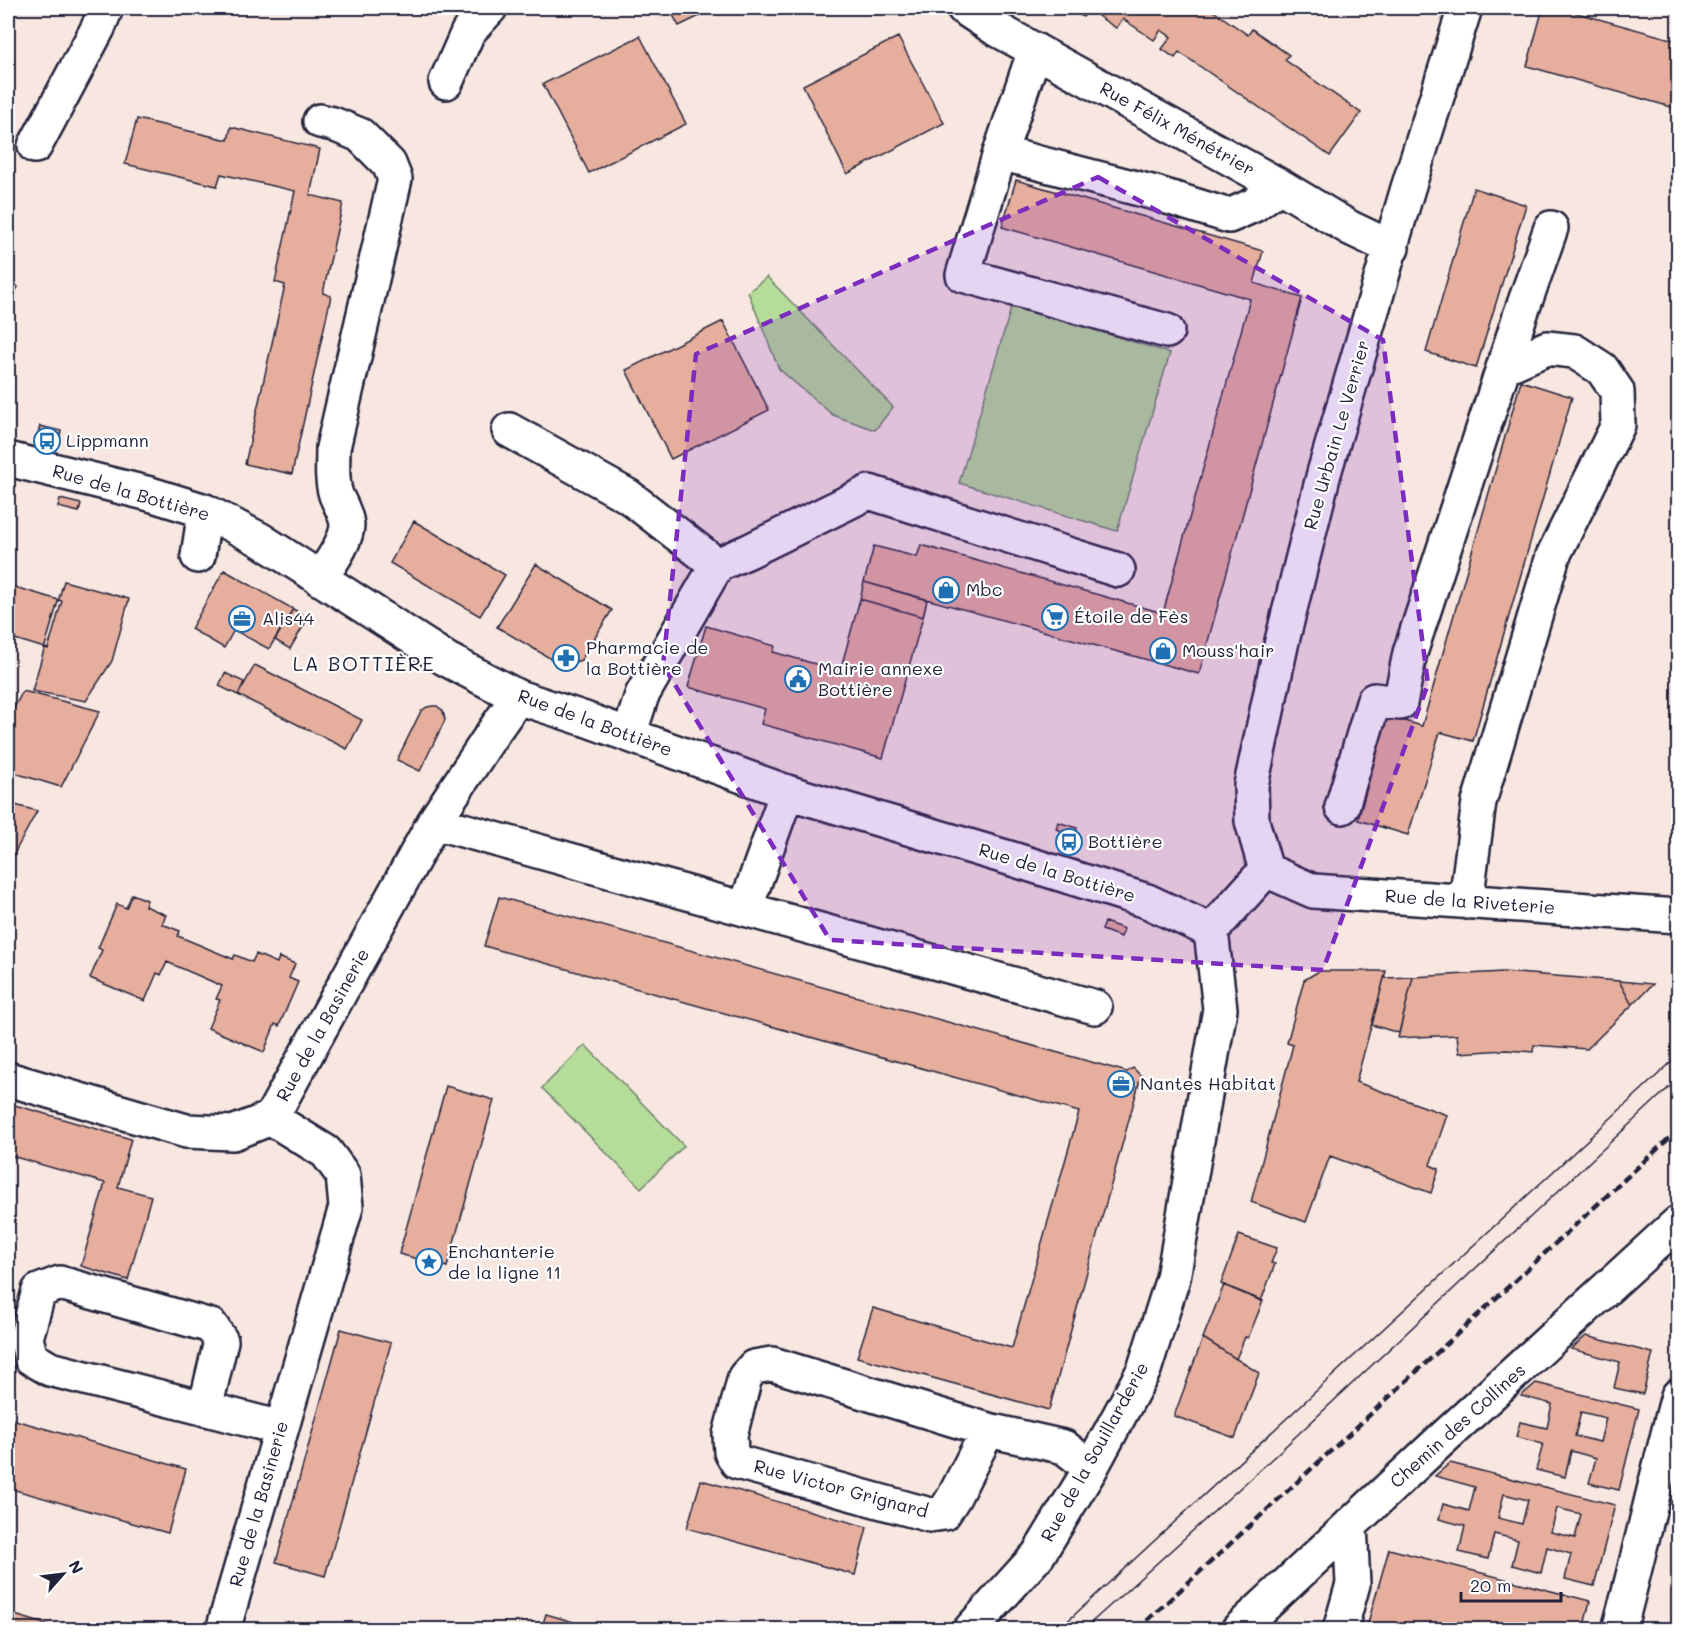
<svg xmlns="http://www.w3.org/2000/svg" width="1686" height="1637" font-family="Mali,sans-serif">
<rect width="100%" height="100%" fill="#f8e7e1"/>
<filter id="ink" filterUnits="userSpaceOnUse"><feTurbulence type="fractalNoise" baseFrequency=".0167" numOctaves="2"/><feDisplacementMap in="SourceGraphic" scale="12" xChannelSelector="R" yChannelSelector="G"/><feConvolveMatrix kernelMatrix="1 2 1 2 8 2 1 2 1" color-interpolation-filters="sRGB"/></filter>
<g filter="url(#ink)">
<path fill="#b5dd99" stroke="#6c806a" stroke-width="1.5" d="M 767,277 L 893,407 L 875,430 L 833,415 L 779,369 L 748,292 Z
M 1012,305 L 1170,353 L 1117,531 L 959,483 Z
M 585,1045 L 684,1146 L 641,1188 L 542,1088 Z"/>
<path fill="#e6ae9c" stroke="#22223b" stroke-width="1.5" fill-rule="evenodd" d="M 669,8 L 716,8 L 679,26 Z
M 1070,8 L 1090,8 L 1083,17 Z
M 1101,8 L 1209,8 L 1248,35 L 1252,29 L 1289,55 L 1285,60 L 1361,113 L 1330,156 L 1179,52 L 1175,58 L 1162,49 L 1171,37 L 1161,30 L 1154,40 L 1123,19 L 1116,28 L 1098,16 L 1102,8 Z
M 1543,8 L 1559,8 L 1678,41 L 1678,109 L 1527,66 Z
M 640,36 L 686,124 L 589,173 L 543,84 Z
M 898,37 L 944,123 L 847,174 L 803,85 Z
M 137,119 L 228,140 L 231,127 L 320,149 L 310,195 L 343,203 L 323,293 L 331,296 L 292,474 L 245,464 L 285,285 L 275,282 L 295,191 L 221,174 L 217,186 L 125,164 Z
M 1016,180 L 1263,251 L 1254,283 L 1302,298 L 1199,674 L 864,582 L 874,546 L 917,557 L 921,545 L 1163,613 L 1250,299 L 1002,227 Z
M 1474,188 L 1526,205 L 1476,368 L 1426,352 Z
M 8,282 L 18,287 L 8,305 Z
M 723,321 L 769,410 L 671,459 L 626,370 Z
M 1521,381 L 1572,397 L 1473,741 L 1440,732 L 1408,835 L 1358,820 L 1387,716 L 1422,726 Z
M 40,426 L 61,431 L 59,439 L 38,434 Z
M 60,499 L 81,504 L 79,512 L 58,507 Z
M 414,521 L 505,575 L 480,616 L 390,563 Z
M 536,564 L 612,610 L 581,660 L 563,666 L 497,627 Z
M 224,570 L 293,609 L 269,649 L 234,630 L 224,648 L 191,629 Z
M 64,581 L 129,599 L 112,661 L 86,701 L 32,691 Z
M 864,582 L 927,600 L 923,617 L 860,599 Z
M 8,585 L 62,601 L 48,649 L 8,637 Z
M 860,599 L 923,617 L 883,758 L 761,724 L 765,709 L 688,687 L 706,626 L 775,646 L 773,652 L 840,671 Z
M 293,609 L 308,618 L 290,649 L 275,640 Z
M 255,665 L 362,720 L 347,749 L 238,695 Z
M 225,673 L 244,682 L 238,695 L 219,686 Z
M 23,691 L 100,711 L 61,787 L 8,771 L 8,719 Z
M 433,706 L 437,706 L 443,711 L 445,720 L 420,771 L 397,760 L 421,711 L 427,707 Z
M 8,803 L 37,811 L 8,865 Z
M 1058,822 L 1077,828 L 1075,835 L 1056,829 Z
M 132,894 L 147,900 L 145,906 L 166,915 L 162,924 L 180,931 L 178,936 L 233,959 L 235,955 L 252,962 L 256,954 L 277,963 L 279,957 L 295,964 L 289,978 L 298,982 L 279,1026 L 275,1024 L 264,1052 L 208,1028 L 220,1000 L 216,999 L 222,986 L 167,962 L 161,975 L 157,973 L 145,1001 L 90,978 L 102,950 L 98,948 L 117,904 L 126,908 Z
M 499,897 L 1127,1072 L 1133,1068 L 1141,1076 L 1049,1410 L 857,1357 L 873,1308 L 1012,1348 L 1079,1112 L 484,946 Z
M 1105,922 L 1124,929 L 1121,937 L 1102,930 Z
M 1319,971 L 1386,971 L 1356,1082 L 1447,1115 L 1430,1165 L 1439,1169 L 1431,1193 L 1330,1156 L 1306,1222 L 1251,1202 L 1293,1045 L 1287,1043 L 1304,980 Z
M 1503,972 L 1619,981 L 1632,1005 L 1587,1049 L 1534,1045 L 1533,1052 L 1506,1050 L 1459,1053 L 1457,1035 L 1398,1038 L 1413,977 Z
M 1413,977 L 1399,1033 L 1372,1025 L 1384,978 Z
M 1619,981 L 1653,984 L 1632,1005 Z
M 446,1086 L 494,1100 L 447,1267 L 399,1254 Z
M 8,1103 L 131,1139 L 118,1187 L 151,1196 L 128,1280 L 81,1266 L 105,1183 L 8,1155 Z
M 1239,1235 L 1277,1248 L 1271,1263 L 1275,1264 L 1261,1301 L 1221,1284 Z
M 1224,1285 L 1263,1301 L 1248,1338 L 1245,1337 L 1236,1359 L 1203,1338 Z
M 341,1329 L 391,1343 L 325,1576 L 276,1562 Z
M 1586,1336 L 1653,1353 L 1643,1394 L 1614,1388 L 1620,1362 L 1571,1349 Z
M 1203,1338 L 1259,1373 L 1235,1438 L 1174,1416 Z
M 1536,1383 L 1639,1409 L 1619,1490 L 1589,1483 L 1596,1458 L 1571,1451 L 1565,1477 L 1536,1470 L 1543,1444 L 1516,1437 L 1520,1422 L 1547,1428 L 1552,1404 L 1521,1396 ZM 1581,1412 L 1606,1418 L 1600,1442 L 1575,1436 Z
M 8,1418 L 186,1469 L 168,1533 L 8,1488 Z
M 1450,1463 L 1615,1505 L 1594,1586 L 1565,1579 L 1571,1554 L 1547,1547 L 1541,1573 L 1512,1565 L 1518,1540 L 1494,1534 L 1488,1559 L 1459,1552 L 1465,1526 L 1439,1519 L 1443,1504 L 1469,1511 L 1475,1487 L 1435,1476 ZM 1504,1494 L 1528,1500 L 1522,1524 L 1498,1518 ZM 1557,1508 L 1581,1514 L 1575,1538 L 1551,1532 Z
M 701,1480 L 867,1527 L 855,1575 L 687,1528 Z
M 1389,1549 L 1590,1601 L 1583,1630 L 1366,1630 Z
M 8,1613 L 65,1630 L 8,1630 Z
M 546,1614 L 601,1630 L 541,1630 Z"/>
<g fill="none" stroke-linecap="round" stroke-linejoin="round">
<defs>
<path id="minor" d="M 964,8 L 993,27 L 1280,186 L 1350,228 L 1392,248
M 1035,50 L 1000,153 L 963,275 L 1167,331
M 446,82 L 468,32 L 490,8
M 320,121 L 333,124 L 360,135 L 389,164 L 395,179 L 333,448 C 333,463 331,480 336,495 C 340,505 346,513 347,525 C 347,541 329,565 320,579
M 35,146 L 98,28 L 106,8
M 1000,153 L 1155,193 L 1229,216 L 1254,205 L 1280,186
M 509,430 L 628,496 L 717,565
M 8,459 L 150,494 L 205,511 L 259,539 L 446,659 L 518,697 L 585,719 L 787,792 L 1009,858 L 1147,901 L 1211,931
M 198,556 L 205,511
M 629,735 L 642,695 L 717,565 L 749,551 L 869,492 L 1118,570
M 1342,807 L 1374,700 L 1400,703 L 1410,653 L 1520,316 L 1551,228
M 434,822 L 1095,1007
M 1266,870 L 1252,821 L 1251,785 L 1282,641 L 1324,473 L 1408,188 L 1465,8
M 1266,870 L 1313,891 L 1678,916
M 1466,902 L 1479,802 L 1553,556 L 1618,425 L 1617,391 L 1602,369 L 1574,351 L 1547,348 L 1504,367
M 745,909 L 787,792
M 1211,931 L 1266,870
M 8,1079 L 186,1131 L 233,1133 L 271,1118
M 205,1409 L 221,1341 L 211,1326 L 60,1283 L 39,1291 L 26,1338 L 31,1358 L 50,1369 L 281,1428
M 988,1430 L 954,1497 L 944,1513 L 930,1515 L 737,1462 L 731,1452 L 730,1435 L 745,1377 L 754,1367 L 772,1364 L 988,1430 L 1064,1447 L 1091,1468
M 223,1630 L 346,1207 L 343,1175 L 326,1152 L 271,1118 L 434,822 L 494,731 L 518,697
M 970,1630 L 1038,1555 L 1091,1468 L 1144,1370 L 1173,1278 L 1220,1009 L 1211,931
M 1238,1630 L 1439,1442 L 1678,1223
M 1340,1630 L 1353,1584 L 1350,1525
M 1619,1630 C 1640,1552 1657,1473 1678,1396"/>
</defs>
<use href="#minor" stroke="#22223b" stroke-width="38"/>
<use href="#minor" stroke="#fff" stroke-width="33"/>
<path stroke="#22223b" stroke-width="1.5" d="M 1058,1630 L 1678,1056
M 1083,1630 L 1262,1468 L 1678,1079"/>
<path stroke="#22223b" stroke-width="4.5" stroke-dasharray="9 4.5" stroke-linecap="butt" d="M 1137,1630 L 1678,1130"/>
</g>
</g>
<path fill="#7b2cbf" fill-opacity="0.2" stroke="#7b2cbf" stroke-width="4.5" stroke-dasharray="12 8" stroke-linejoin="round" d="M 1098,177 L 1383,340 L 1428,684 L 1323,970 L 830,940 L 663,665 L 696,354 Z"/>
<defs>
<symbol id="bus-ring" viewBox="-11 -11 22 22"><circle r="9.5" fill="#fff" stroke="#1f6fb2" stroke-width="1.5"/><path d="M-5-6H5V4H4V6H2V4H-2V6H-4V4H-5ZM-3.5-4V0h7V-4ZM-3.5 1.2v1.5H-2V1.2ZM2 1.2v1.5H3.5V1.2Z" fill="#1f6fb2"/></symbol>
<symbol id="shop-ring" viewBox="-11 -11 22 22"><circle r="9.5" fill="#fff" stroke="#1f6fb2" stroke-width="1.5"/><path d="M-5-2.5h2.3a2.7 3.5 0 0 1 5.4 0H5L5.5 6h-11ZM-1.5-2.5h3a1.5 2.3 0 0 0-3 0Z" fill="#1f6fb2"/></symbol>
<symbol id="supermarket-ring" viewBox="-11 -11 22 22"><circle r="9.5" fill="#fff" stroke="#1f6fb2" stroke-width="1.5"/><path d="M-6-5.5h2.5l.6 2H6L4.5 2H-2.5L-4.4-4H-6ZM-1.5 3.2a1.3 1.3 0 1 0 .1 0ZM3 3.2a1.3 1.3 0 1 0 .1 0Z" fill="#1f6fb2"/></symbol>
<symbol id="office-ring" viewBox="-11 -11 22 22"><circle r="9.5" fill="#fff" stroke="#1f6fb2" stroke-width="1.5"/><path d="M-6-3h4V-5.5h4V-3h4V5H-6ZM-1-4.5V-3h2v-1.5ZM-6 0V1H6V0Z" fill="#1f6fb2"/></symbol>
<symbol id="pharmacy-ring" viewBox="-11 -11 22 22"><circle r="9.5" fill="#fff" stroke="#1f6fb2" stroke-width="1.5"/><path d="M-2-6h4v4h4v4h-4v4h-4v-4h-4v-4h4Z" fill="#1f6fb2"/></symbol>
<symbol id="civic-ring" viewBox="-11 -11 22 22"><circle r="9.5" fill="#fff" stroke="#1f6fb2" stroke-width="1.5"/><path d="M-.6-6.5H3V-4.5H.6V-3L4-1V1h2V6H-6V1h2V-1L-.6-3ZM-1.2 2.5V6h2.4V2.5Z" fill="#1f6fb2"/></symbol>
<symbol id="sight-ring" viewBox="-11 -11 22 22"><circle r="9.5" fill="#fff" stroke="#1f6fb2" stroke-width="1.5"/><path d="M0-6L1.8-2.2L6-1.7L2.9 1.2L3.7 5.4L0 3.3L-3.7 5.4L-2.9 1.2L-6-1.7L-1.8-2.2Z" fill="#1f6fb2"/></symbol>
</defs>
<g fill-rule="evenodd">
<use href="#bus-ring" x="32" y="426" width="30" height="30"/>
<use href="#shop-ring" x="931" y="575" width="30" height="30"/>
<use href="#supermarket-ring" x="1040" y="602" width="30" height="30"/>
<use href="#office-ring" x="227" y="604" width="30" height="30"/>
<use href="#shop-ring" x="1148" y="636" width="30" height="30"/>
<use href="#pharmacy-ring" x="551" y="643" width="30" height="30"/>
<use href="#civic-ring" x="783" y="664" width="30" height="30"/>
<use href="#bus-ring" x="1054" y="827" width="30" height="30"/>
<use href="#office-ring" x="1106" y="1069" width="30" height="30"/>
<use href="#sight-ring" x="414" y="1247" width="30" height="30"/>
</g>
<g text-anchor="middle" stroke-width="4.5" stroke-linejoin="round" paint-order="stroke">
<g font-size="18" fill="#22223b" stroke="#fff">
<text transform="translate(1177 129) rotate(29)" y="6">Rue Félix Ménétrier</text>
<text transform="translate(1337 435) rotate(-74)" y="6">Rue Urbain Le Verrier</text>
<text transform="translate(131 493) rotate(16)" y="6">Rue de la Bottière</text>
<text transform="translate(595 723) rotate(20)" y="6">Rue de la Bottière</text>
<text transform="translate(1057 873) rotate(17)" y="6">Rue de la Bottière</text>
<text transform="translate(1470 902) rotate(4)" y="6">Rue de la Riveterie</text>
<text transform="translate(323 1025) rotate(-61)" y="6">Rue de la Basinerie</text>
<text transform="translate(1458 1426) rotate(-42)" y="6">Chemin des Collines</text>
<text transform="translate(1095 1452) rotate(-61)" y="6">Rue de la Souillarderie</text>
<text transform="translate(841 1489) rotate(15)" y="6">Rue Victor Grignard</text>
<text transform="translate(259 1504) rotate(-74)" y="6">Rue de la Basinerie</text>
</g>
<g font-size="18" fill="#22223b" stroke="#fff" text-anchor="start">
<text x="66" y="447">Lippmann</text>
<text x="966" y="596">Mbc</text>
<text x="1074" y="623">Étoile de Fès</text>
<text x="262" y="625">Alis44</text>
<text x="586" y="654">Pharmacie de<tspan x="586" dy="21">la Bottière</tspan></text>
<text x="1182" y="657">Mouss'hair</text>
<text x="818" y="675">Mairie annexe<tspan x="818" dy="21">Bottière</tspan></text>
<text x="1088" y="848">Bottière</text>
<text x="1140" y="1090">Nantes Habitat</text>
<text x="448" y="1258">Enchanterie<tspan x="448" dy="21">de la ligne 11</tspan></text>
</g>
<g font-size="20" letter-spacing="1.5" fill="#22223b" stroke="#fff">
<text x="364" y="671">LA BOTTIÈRE</text>
</g>
</g>
<rect width="1686" height="1637" fill="none" stroke="#fff" stroke-width="30"/>
<rect x="15" y="15" width="1656" height="1607" fill="none" stroke="#22223b" stroke-width="2" filter="url(#ink)"/>
<g transform="translate(63 1574) rotate(62)" stroke="#ffffff" stroke-width="4.5" paint-order="stroke">
<path d="M0-4.5L10 22L0 15L-10 22Z" fill="#22223b"/>
<text y="-9" font-size="16" font-weight="bold" text-anchor="middle" fill="#22223b">N</text>
</g>
<path d="M1461 1592v9h100v-9" fill="none" stroke="#22223b" stroke-width="3"/>
<text x="1470" y="1592" font-size="18" fill="#22223b" stroke="#ffffff" stroke-width="4.5" paint-order="stroke">20 m</text>
</svg>
